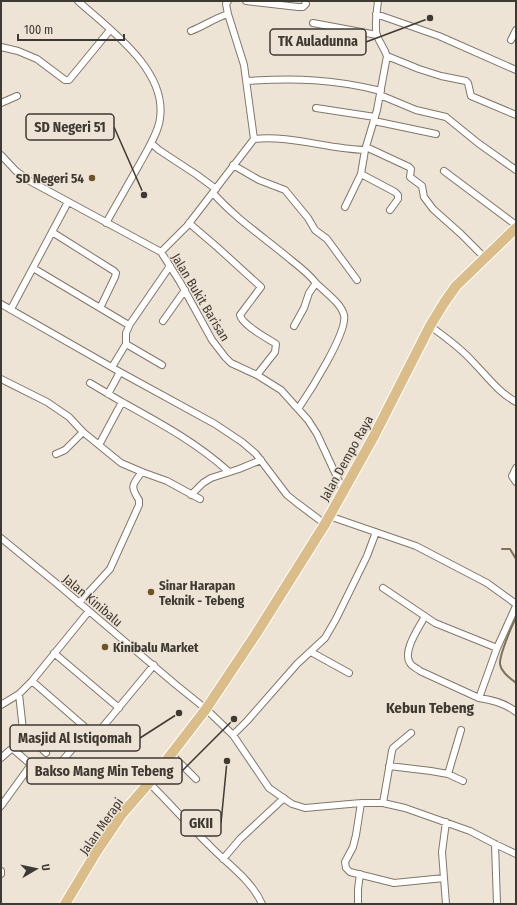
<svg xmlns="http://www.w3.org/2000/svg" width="517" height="905" font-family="'Fira Sans Condensed',sans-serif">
<rect width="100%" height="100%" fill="#eee4d5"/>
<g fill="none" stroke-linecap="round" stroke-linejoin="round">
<path stroke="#80715a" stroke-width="2" d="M 502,549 L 510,549 L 516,559
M 516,618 C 512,625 499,656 500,664 C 501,672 510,678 516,683"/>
<defs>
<path id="minor" d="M 78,1 C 110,30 167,70 160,118 C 159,132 146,152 139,165 C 128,184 117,204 106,223
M 228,1 L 226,4 L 228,14 L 244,65 L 254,139
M 246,1 L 298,7 L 303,7 L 306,4 L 305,1
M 376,14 L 439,36 L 516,70
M 313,23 L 377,35
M 191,31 C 204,26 215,18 228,14
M 511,40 L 516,30
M 1,47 L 18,51 L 37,59 L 65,80 L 69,80 L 110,30
M 387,56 L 419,69 L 441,76 L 466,81 L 468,83 L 471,96 L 516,115
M 247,81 C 295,78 334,79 381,91
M 380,95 L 416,110 L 446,117 L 478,143 L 516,170
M 1,103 L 17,96
M 316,108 L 375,117
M 374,121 L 436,134
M 151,143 L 159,150 L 197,175 L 216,189
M 366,147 L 409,167 L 411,169 L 410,177 L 422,186 L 424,197 L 433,209 L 461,234 L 485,258
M 1,155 L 16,171 L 28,180 L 161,252 L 180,282 L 212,340 L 225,357 L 231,363 L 257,375 L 281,390 L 308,420 L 317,434 L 343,490
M 233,165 L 259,180 L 285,190 L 308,218 L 315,230 L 327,239 L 357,280
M 444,171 L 516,225
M 361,174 L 395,192 L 398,195 L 398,199 L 390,210
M 213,193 C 236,219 265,238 291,260 C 300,267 309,274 316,283 L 309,293 L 304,308 L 294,326
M 345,207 L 361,174 L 365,150
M 189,223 L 217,247 L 261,287 L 240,315 C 242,325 267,338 276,344 L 275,352 L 257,375
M 52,232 L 114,271 L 116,273 L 115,277 L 100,308
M 161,252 L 187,226 L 204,204 L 254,139 C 290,135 328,149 365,150 L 377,110 L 387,56 C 384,48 380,43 377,36 C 374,25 377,11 378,1
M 33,268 L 127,324 L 130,324 L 170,266
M 1,304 L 120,372 L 215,424 L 242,442 L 256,454 L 287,495 L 297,503 L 325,524
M 11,309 L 68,202
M 163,321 L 185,290
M 430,326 C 445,337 461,348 473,362 C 487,376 498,392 516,402
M 126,344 L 162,365
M 112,367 L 126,344 L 126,333 L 130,324
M 1,379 L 47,402 L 69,417 L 83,432 L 121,463 L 142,472 L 167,481 L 200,499
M 90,383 L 122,402 L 99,445
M 108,394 L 120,372
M 122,402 C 160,423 197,443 229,472
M 298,409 C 309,393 348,332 344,315 C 341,303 325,292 316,283
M 56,454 L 65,450 L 83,432
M 516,468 L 512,476 L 516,482
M 191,495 L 203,483 L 211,478 L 239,469 L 261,460
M 329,516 L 416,546 L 487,583 L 516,604
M 1,538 L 56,583 L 175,684 L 206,709 L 233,735 L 269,788 L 292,804 L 305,808 L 361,803 L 383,803 L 405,808 L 470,831 L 495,844 L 516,854
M 383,588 L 435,623 L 497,648
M 79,603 L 110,569 L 139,505 L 139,500 C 130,486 132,485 142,472
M 516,606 L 497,648 L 479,698 C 493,700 505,703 516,712
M 425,616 C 419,628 402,651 410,663 C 412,667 417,668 420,671 L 479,698
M 311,652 L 349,673
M 54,653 L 119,708
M 32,681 L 94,735 L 96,735 L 154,665
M 19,694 L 23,730 L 46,753
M 1,705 L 19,694 L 32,681 L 89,611
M 233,735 L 247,721 L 297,664 L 325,638 L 336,619 L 367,556 L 376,532
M 171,754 L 196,779
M 1,758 L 10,750 L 13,749 L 29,763 L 30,766 L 1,806
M 62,761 L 88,731
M 389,766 L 431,771 L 448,774 L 463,781
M 448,774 L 461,730
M 149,783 C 170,803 188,825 209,845 C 227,864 251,879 262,904
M 361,803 L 356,835 L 353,847 L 345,862 L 346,868 L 350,872 L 394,883 L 444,878
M 383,803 L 392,751 L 393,748 L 411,733
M 446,822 L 442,852 L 446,904
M 495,844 L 497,904
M 223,859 L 240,839 L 284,798
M 1,871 L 1,874
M 358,904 L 358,889 L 360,874"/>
<path id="primary" d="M 65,904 L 97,851 L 122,814 L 149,783 L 206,709 L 256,634 L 325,524 L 374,436 L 430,326 L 444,303 L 456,286 L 516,228"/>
</defs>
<use href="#minor" stroke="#807769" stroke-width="8"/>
<use href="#primary" stroke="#fff" stroke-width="12"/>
<use href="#minor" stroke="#fff" stroke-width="6"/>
<use href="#primary" stroke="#dabd89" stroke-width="10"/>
</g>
<g fill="#6e5325" stroke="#eee4d5" stroke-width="1.5">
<circle cx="92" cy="178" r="4"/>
<circle cx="151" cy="592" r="4"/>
<circle cx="105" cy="647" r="4"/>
</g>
<g text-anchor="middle" stroke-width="3" stroke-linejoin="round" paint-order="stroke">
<g font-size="13" font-weight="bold" fill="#3d3933" stroke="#eee4d5" text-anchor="start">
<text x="84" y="183" text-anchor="end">SD Negeri 54</text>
<text x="159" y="590">Sinar Harapan<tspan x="159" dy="15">Teknik - Tebeng</tspan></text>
<text x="113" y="652">Kinibalu Market</text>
</g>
<g font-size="13" fill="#3d3933" stroke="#eee4d5">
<text transform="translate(201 297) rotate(59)" y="5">Jalan Bukit Barisan</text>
<text transform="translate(346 458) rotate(-61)" y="5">Jalan Dempo Raya</text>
<text transform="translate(93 600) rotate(40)" y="5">Jalan Kinibalu</text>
<text transform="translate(101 826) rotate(-55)" y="5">Jalan Merapi</text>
</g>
<g font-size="15" font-weight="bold" fill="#3d3933" stroke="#eee4d5">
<text x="430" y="713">Kebun Tebeng</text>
</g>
</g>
<path fill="none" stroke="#3d3933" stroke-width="1.5" d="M430 18L366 42M144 195L114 127M179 713L140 738M234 719L182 771M227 761L221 823"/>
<g fill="#3d3933" stroke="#eee4d5" stroke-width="1.5">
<circle cx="430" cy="18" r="4"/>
<circle cx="144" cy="195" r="4"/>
<circle cx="179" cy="713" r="4"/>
<circle cx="234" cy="719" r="4"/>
<circle cx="227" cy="761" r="4"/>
</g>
<g fill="#eee4d5" stroke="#3d3933" stroke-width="1.5">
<rect x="270" y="29" width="96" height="26" rx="4"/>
<rect x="26" y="114" width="88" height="26" rx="4"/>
<rect x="10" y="725" width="130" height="26" rx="4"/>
<rect x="27" y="758" width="155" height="26" rx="4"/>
<rect x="181" y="810" width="40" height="26" rx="4"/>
</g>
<g font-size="14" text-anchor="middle" font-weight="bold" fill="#3d3933">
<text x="318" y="46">TK Auladunna</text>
<text x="70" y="132">SD Negeri 51</text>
<text x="75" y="743">Masjid Al Istiqomah</text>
<text x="104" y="776">Bakso Mang Min Tebeng</text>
<text x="201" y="828">GKII</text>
</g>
<rect width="517" height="905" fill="none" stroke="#3d3933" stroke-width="4"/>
<g transform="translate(36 869) rotate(81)" stroke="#eee4d5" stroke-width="3" paint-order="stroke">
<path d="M0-3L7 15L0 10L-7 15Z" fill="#3d3933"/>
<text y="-6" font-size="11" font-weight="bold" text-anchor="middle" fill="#3d3933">U</text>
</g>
<path d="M18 34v6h106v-6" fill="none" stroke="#3d3933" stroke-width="2"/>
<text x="24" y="34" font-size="12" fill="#3d3933" stroke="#eee4d5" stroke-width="3" paint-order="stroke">100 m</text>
</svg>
